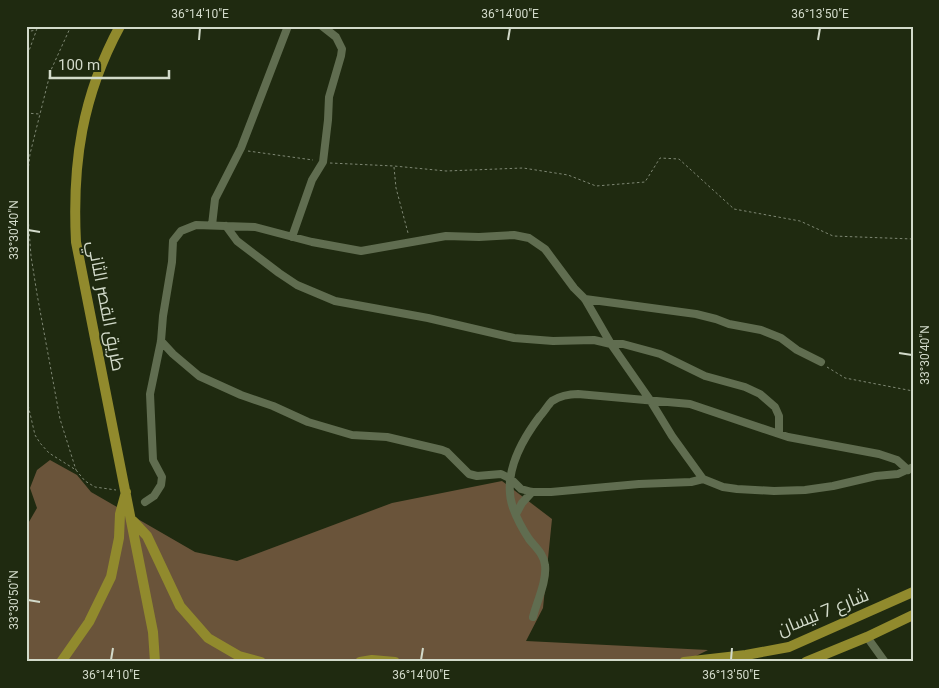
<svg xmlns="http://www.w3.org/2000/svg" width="939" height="688" font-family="Roboto,Cairo,sans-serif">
<rect width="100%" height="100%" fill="#1f2a10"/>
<path fill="#6a543a" d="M 50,460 L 77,475 L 91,492 L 195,552 L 237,561 L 392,503 L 502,481 L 552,519 L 543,608 L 526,641 L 708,650 L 684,662 L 26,662 L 26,527 L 37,508 L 30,488 L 37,470 Z"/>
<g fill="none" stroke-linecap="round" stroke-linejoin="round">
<path stroke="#7e8773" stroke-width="1" stroke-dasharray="2.5 2.5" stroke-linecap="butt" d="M 71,26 L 51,70 L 30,154 L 26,189 L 31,256 L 37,294 L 60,419 L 76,470
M 26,32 L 36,30
M 26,59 L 38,26
M 26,113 L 39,114
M 248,151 L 313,160
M 330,163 L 394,166 L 446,171 L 523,168 L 568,175 L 596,186 L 645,182 L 660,158 L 679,159 L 734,209 L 800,221 L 833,236 L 913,239
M 394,167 L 396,188 L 408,233
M 827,367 L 845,378 L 913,391
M 26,396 L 35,435 L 40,443 L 49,453 L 76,470 L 85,481 L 95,487 L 116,490"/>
<path stroke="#606d50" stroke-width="8" d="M 212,225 L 215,199 L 241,148 L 288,26
M 226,226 L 237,241 L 279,273 L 297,285 L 335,301 L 428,318 L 514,338 L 553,341 L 594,340 L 611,344 L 623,344 L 660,354 L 705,376 L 745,387 L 760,394 L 775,407 L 779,416 L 779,433
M 292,237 L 312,180 L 323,162 L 328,120 L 329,97 L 341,56 L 342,49 L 336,37 L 322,26
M 585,299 L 696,314 L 716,319 L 729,324 L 761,330 L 781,338 L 797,350 L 821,362
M 161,341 L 173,354 L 199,376 L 241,395 L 273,406 L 308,422 L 352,435 L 387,437 L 442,450 L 447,452 L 469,474 L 477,476 L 501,474 L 511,479 L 521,489 L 532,492 L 551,492 L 639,484 L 691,482 L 703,479
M 145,502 L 154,496 L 161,485 L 162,477 L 153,460 L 150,394 L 161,341 L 163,316 L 172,262 L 173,241 L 181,231 L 196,225 L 255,227 L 312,242 L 361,251 L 446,236 L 479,237 L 514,235 L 529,238 L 545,249 L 574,288 L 585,299 L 611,344 L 650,400 L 672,436 L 703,479 L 723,487 L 737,489 L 774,491 L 805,490 L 833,486 L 876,476 L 898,474 L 913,467
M 516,514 L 522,503 L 532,492
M 533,617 C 537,601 547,581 545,565 C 544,554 535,547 529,539 C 523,530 517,519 513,508 C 502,476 521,441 540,416 C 544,412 548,405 552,401 C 560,396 569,394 578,394 L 690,404 L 788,437 L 879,454 L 897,460 L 908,470
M 867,637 L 885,662"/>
<path stroke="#918a2d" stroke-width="10" d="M 120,26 C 82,96 72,163 76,242 L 153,632 L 155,662
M 133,521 L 147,536 L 180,606 L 208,638 L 239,656 L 261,662
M 61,662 L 89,622 L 111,577 L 119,538 L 120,514 L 126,492
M 360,662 L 372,660 L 395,662
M 684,662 L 746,655 L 789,647 L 913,592
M 806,662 L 867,637 L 913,615"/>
</g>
<path fill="none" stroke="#d2daca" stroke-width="2" d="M 199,40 L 200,28M 508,40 L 510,28M 818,40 L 820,28M 28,230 L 40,232M 899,353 L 912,355M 28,600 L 40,602M 111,660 L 113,648M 421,660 L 423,648M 731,660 L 732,648"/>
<g text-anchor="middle" stroke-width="4" stroke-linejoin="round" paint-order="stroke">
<g font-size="18" fill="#d2daca" stroke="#1f2a10">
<text transform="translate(106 306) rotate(79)" y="6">طريق القصر الثاني</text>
<text transform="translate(823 612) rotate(-22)" y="6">شارع 7 نيسان</text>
</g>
</g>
<rect width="939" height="688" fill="none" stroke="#1f2a10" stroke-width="55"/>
<path d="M50 70v8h119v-8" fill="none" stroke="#d2daca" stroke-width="2.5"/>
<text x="58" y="70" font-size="15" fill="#d2daca" stroke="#1f2a10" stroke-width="4" paint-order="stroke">100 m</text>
<rect x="28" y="28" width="884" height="632" fill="none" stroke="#d2daca" stroke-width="2"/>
<g font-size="12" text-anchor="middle" fill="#d2daca">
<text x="200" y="18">36°14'10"E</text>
<text x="510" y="18">36°14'00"E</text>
<text x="820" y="18">36°13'50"E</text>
<text transform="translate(14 230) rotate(-90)" y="4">33°30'40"N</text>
<text transform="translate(925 355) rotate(-90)" y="4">33°30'40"N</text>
<text transform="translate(14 600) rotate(-90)" y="4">33°30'50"N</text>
<text x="111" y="679">36°14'10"E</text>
<text x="421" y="679">36°14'00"E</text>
<text x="731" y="679">36°13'50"E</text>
</g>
</svg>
